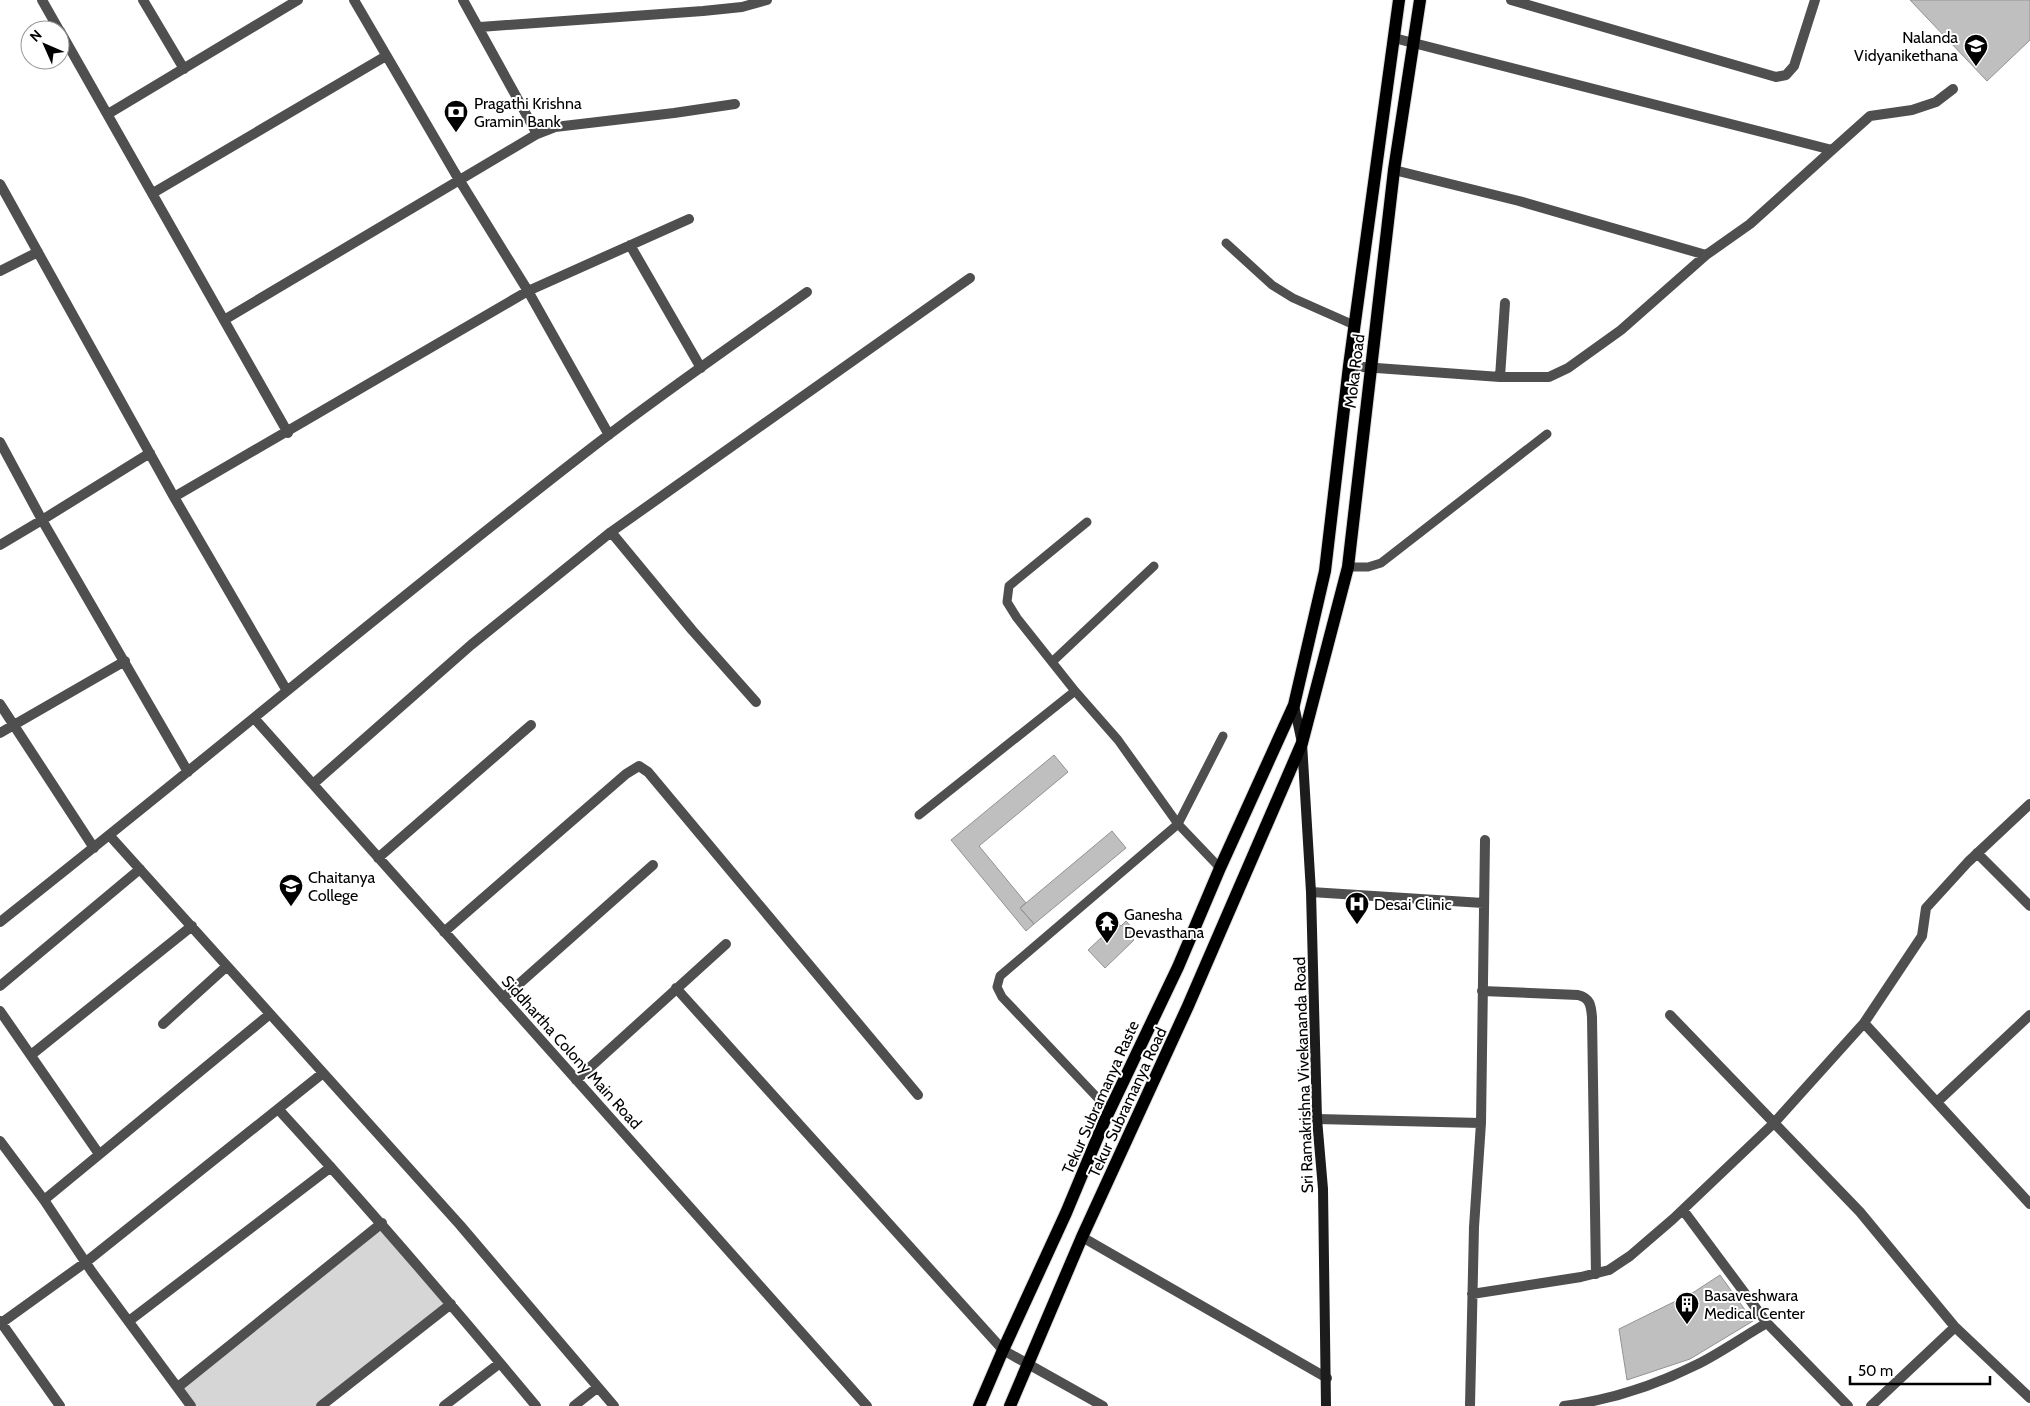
<svg xmlns="http://www.w3.org/2000/svg" width="2030" height="1406" font-family="Cabin,sans-serif">
<rect width="100%" height="100%" fill="#fff"/>
<path fill="#d6d6d6" d="M 380,1229 L 445,1304 L 319,1406 L 192,1406 L 180,1390 Z"/>
<path fill="#bfbfbf" stroke="#939393" d="M 1910,0 L 2030,0 L 2030,40 L 1987,81 Z
M 1054,755 L 1068,772 L 979,846 L 1026,903 L 1020,908 L 1034,924 L 1026,931 L 951,840 Z
M 1112,831 L 1126,848 L 1034,924 L 1020,908 Z
M 1126,921 L 1135,931 L 1130,936 L 1134,940 L 1105,968 L 1088,950 L 1117,923 L 1121,926 Z
M 1720,1275 L 1753,1321 L 1690,1359 L 1627,1380 L 1619,1329 L 1694,1292 Z"/>
<g fill="none" stroke-linecap="round" stroke-linejoin="round">
<defs>
<path id="primary" d="M 979,1406 L 1003,1350 L 1066,1213 L 1104,1122 L 1178,967 L 1220,868 L 1294,705 L 1325,571 L 1349,366 L 1399,0
M 1010,1406 L 1082,1237 L 1188,1006 L 1302,743 L 1348,567 L 1394,170 L 1420,0"/>
</defs>
<use href="#primary" stroke="#dbdbdb" stroke-width="14"/>
<path stroke="#4f4f4f" stroke-width="9" d="M 1226,243 L 1272,285 L 1293,298 L 1354,325
M 1087,522 L 1009,586 L 1007,602 L 1017,618 L 1075,691 L 1118,740 L 1178,824 L 1220,868
M 1348,567 L 1368,567 L 1381,563 L 1547,434
M 1052,662 L 1154,566
M 919,815 L 1075,691
M 1109,1110 L 1002,997 L 997,987 L 1000,976 L 1178,824 L 1223,736"/>
<path stroke="#4f4f4f" stroke-width="10" d="M 42,0 L 59,30
M 143,0 L 184,69
M 354,0 L 455,173 L 528,291 L 609,435
M 463,0 L 537,134
M 1511,0 L 1776,77 L 1786,75 L 1794,66 L 1815,0
M 480,27 L 703,11 L 742,7 L 767,0
M 60,31 L 288,433
M 1394,38 L 1832,150 L 1870,116 L 1912,110 L 1936,102 L 1953,89
M 108,114 L 298,0
M 1394,170 L 1519,201 L 1706,255
M 0,184 L 174,497 L 287,691
M 153,193 L 386,56
M 630,245 L 701,368
M 0,271 L 38,252
M 224,320 L 537,134 L 555,127 L 674,113 L 735,104
M 1349,366 L 1500,377 L 1549,377 L 1568,368 L 1621,330 L 1706,255 L 1750,224 L 1832,150
M 1500,377 L 1505,303
M 0,442 L 42,520 L 188,772
M 174,497 L 528,291 L 689,219
M 611,532 L 692,630 L 756,702
M 0,545 L 42,520 L 150,453
M 0,704 L 94,848
M 254,718 L 867,1406
M 0,733 L 125,661
M 313,784 L 471,645 L 611,532 L 970,278
M 110,836 L 460,1225 L 614,1406
M 1977,853 L 2030,906
M 378,858 L 531,725
M 1311,892 L 1483,903
M 0,922 C 198,766 391,603 590,449 C 661,394 734,344 807,292
M 444,932 L 626,774 L 639,766 L 648,772 L 918,1095
M 0,986 L 140,869
M 676,988 L 1003,1350 L 1103,1406
M 1482,991 L 1578,995 C 1590,998 1591,1005 1592,1017 L 1596,1274
M 503,998 L 653,865
M 0,1011 L 99,1154
M 1670,1015 L 1860,1212 L 1955,1327 L 2030,1398
M 1864,1023 L 2030,1204
M 163,1024 L 227,966
M 31,1055 L 192,926
M 576,1080 L 726,944
M 1937,1102 L 2030,1015
M 279,1110 C 367,1206 452,1305 536,1406
M 1317,1119 L 1481,1123
M 0,1141 L 44,1200 L 92,1272 L 191,1406
M 44,1200 L 270,1014
M 1683,1210 L 1767,1323 L 1848,1406
M 1082,1237 L 1327,1378
M 1472,1294 L 1581,1277 L 1609,1270 L 1630,1256 L 1673,1219 L 1774,1123 L 1864,1023 L 1922,936 L 1926,908 L 1968,862 L 2030,804
M 0,1321 L 60,1406
M 129,1321 L 331,1167
M 0,1324 L 86,1262 L 323,1073
M 178,1387 L 382,1223
M 321,1406 L 451,1304
M 444,1406 L 500,1363
M 574,1406 L 598,1387
M 1470,1406 L 1474,1227 L 1481,1123 L 1485,840
M 1564,1406 C 1611,1400 1656,1385 1698,1364 C 1722,1352 1744,1336 1767,1323
M 1871,1406 L 1955,1327"/>
<path stroke="#1c1c1c" stroke-width="10" d="M 1294,705 L 1302,743 L 1311,892 L 1317,1119 L 1323,1189 L 1326,1406"/>
<use href="#primary" stroke="#000" stroke-width="12"/>
</g>
<defs>
<symbol id="school-pin" viewBox="-11 -11 22 30"><path d="M0 17L-7.5 6A9.5 9.5 0 1 1 7.5 6Z" fill="#000" stroke="#fff"/><path d="M0-5L7-2L0 1L-7-2ZM-4 1L0 2.5L4 1V4Q0 6-4 4Z" fill="#fff"/></symbol>
<symbol id="bank-pin" viewBox="-11 -11 22 30"><path d="M0 17L-7.5 6A9.5 9.5 0 1 1 7.5 6Z" fill="#000" stroke="#fff"/><path d="M-6-4H6V4H-6ZM0-2.3a2.3 2.3 0 1 0 0 4.6a2.3 2.3 0 1 0 0-4.6Z" fill="#fff"/></symbol>
<symbol id="university-pin" viewBox="-11 -11 22 30"><path d="M0 17L-7.5 6A9.5 9.5 0 1 1 7.5 6Z" fill="#000" stroke="#fff"/><path d="M0-5L7-2L0 1L-7-2ZM-4 1L0 2.5L4 1V4Q0 6-4 4Z" fill="#fff"/></symbol>
<symbol id="hospital-pin" viewBox="-11 -11 22 30"><path d="M0 17L-7.5 6A9.5 9.5 0 1 1 7.5 6Z" fill="#000" stroke="#fff"/><path d="M-5-5h3v3.5h4V-5h3V5h-3V1.5h-4V5h-3Z" fill="#fff"/></symbol>
<symbol id="temple-pin" viewBox="-11 -11 22 30"><path d="M0 17L-7.5 6A9.5 9.5 0 1 1 7.5 6Z" fill="#000" stroke="#fff"/><path d="M0-6L5-2H3V0L6.5 2.5H4V6H1.5V3h-3V6H-4V2.5H-6.5L-3 0V-2H-5Z" fill="#fff"/></symbol>
<symbol id="building-pin" viewBox="-11 -11 22 30"><path d="M0 17L-7.5 6A9.5 9.5 0 1 1 7.5 6Z" fill="#000" stroke="#fff"/><path d="M-4-6H4V6H1V3H-1V6H-4ZM-2.5-4.3h1.7v1.8h-1.7ZM.8-4.3h1.7v1.8H.8ZM-2.5-1h1.7V.8h-1.7ZM.8-1h1.7V.8H.8Z" fill="#fff"/></symbol>
</defs>
<g fill-rule="evenodd">
<use href="#school-pin" x="1962" y="32" width="28" height="38"/>
<use href="#bank-pin" x="442" y="98" width="28" height="38"/>
<use href="#university-pin" x="277" y="872" width="28" height="38"/>
<use href="#hospital-pin" x="1343" y="890" width="28" height="38"/>
<use href="#temple-pin" x="1093" y="909" width="28" height="38"/>
<use href="#building-pin" x="1673" y="1290" width="28" height="38"/>
</g>
<g text-anchor="middle" stroke-width="4" stroke-linejoin="round" paint-order="stroke">
<g font-size="16" fill="#000" stroke="#fff" text-anchor="start">
<text x="1958" y="43" text-anchor="end">Nalanda<tspan x="1958" dy="18">Vidyanikethana</tspan></text>
<text x="474" y="109">Pragathi Krishna<tspan x="474" dy="18">Gramin Bank</tspan></text>
<text x="308" y="883">Chaitanya<tspan x="308" dy="18">College</tspan></text>
<text x="1374" y="910">Desai Clinic</text>
<text x="1124" y="920">Ganesha<tspan x="1124" dy="18">Devasthana</tspan></text>
<text x="1704" y="1301">Basaveshwara<tspan x="1704" dy="18">Medical Center</tspan></text>
</g>
<g font-size="16" fill="#000" stroke="#fff">
<text transform="translate(1354 371) rotate(-83)" y="6">Moka Road</text>
<text transform="translate(572 1052) rotate(48)" y="6">Siddhartha Colony Main Road</text>
<text transform="translate(1303 1075) rotate(-92)" y="6">Sri Ramakrishna Vivekananda Road</text>
<text transform="translate(1100 1097) rotate(-66)" y="6">Tekur Subramanya Raste</text>
<text transform="translate(1127 1102) rotate(-65)" y="6">Tekur Subramanya Road</text>
</g>
</g>
<g transform="translate(45 45) rotate(315)"><circle r="24" fill="#ffffff" stroke="#999999"/>
<path d="M0-4L9 19L0 12L-9 19Z" fill="#000000"/>
<text y="-8" font-size="14" font-weight="bold" text-anchor="middle" fill="#000000">N</text>
</g>
<path d="M1850 1376v8h140v-8" fill="none" stroke="#000000" stroke-width="2.5"/>
<text x="1858" y="1376" font-size="15" fill="#000000" stroke="#ffffff" stroke-width="4" paint-order="stroke">50 m</text>
</svg>
